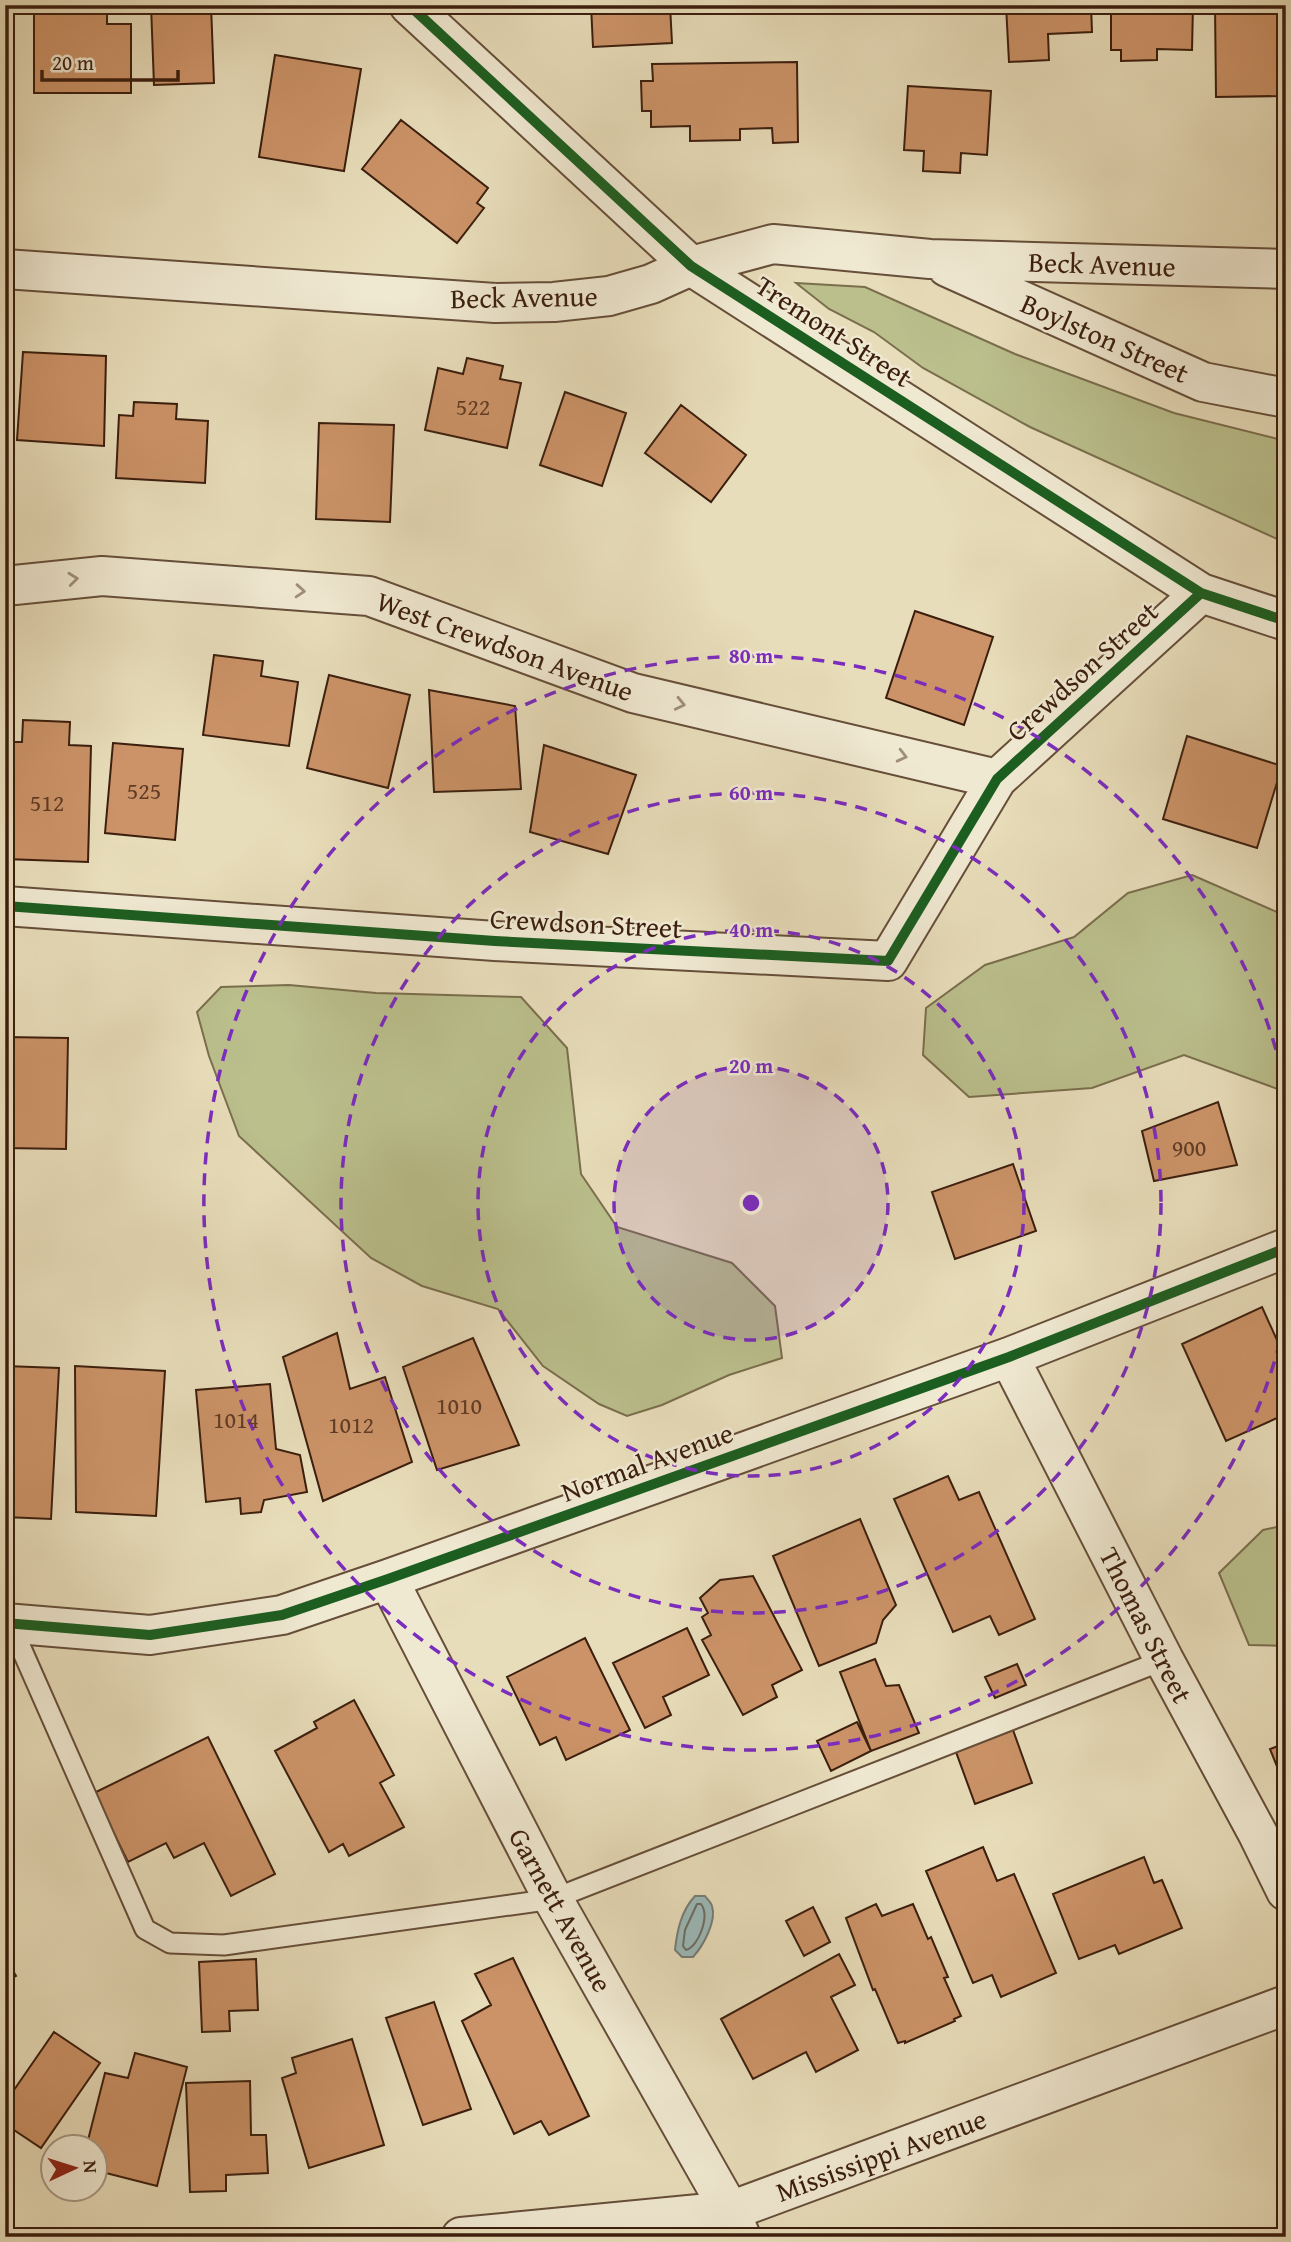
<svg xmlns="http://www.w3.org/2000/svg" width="1291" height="2242" font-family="'Gentium Book Plus',serif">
<rect width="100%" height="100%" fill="#e8ddba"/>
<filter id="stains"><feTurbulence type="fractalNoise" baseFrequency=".00286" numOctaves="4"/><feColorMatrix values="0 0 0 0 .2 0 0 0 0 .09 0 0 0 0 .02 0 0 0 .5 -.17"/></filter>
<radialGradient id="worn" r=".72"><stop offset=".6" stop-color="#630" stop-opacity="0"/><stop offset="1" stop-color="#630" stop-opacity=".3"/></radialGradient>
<path fill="#babf8c" stroke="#7a6e4d" stroke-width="2" d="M 796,283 L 865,287 L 1015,354 L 1174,413 L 1286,441 L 1286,543 L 1030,427 L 923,368 L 874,332 L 829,309 Z
M 1192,875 L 1286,916 L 1286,1092 L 1184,1055 L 1092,1088 L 969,1097 L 923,1055 L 926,1008 L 985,965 L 1074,937 L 1128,893 Z
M 289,985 L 376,993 L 521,997 L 567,1048 L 581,1174 L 617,1227 L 732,1263 L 775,1306 L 782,1358 L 729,1375 L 662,1405 L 627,1416 L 599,1404 L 543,1366 L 498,1309 L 422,1286 L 371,1258 L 239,1136 L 209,1056 L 197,1012 L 221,987 Z
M 1286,1525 L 1286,1646 L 1249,1645 L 1219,1573 L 1263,1530 Z"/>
<path fill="#9bbab9" stroke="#757c75" stroke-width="2" d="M 695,1896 L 705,1896 C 707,1899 711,1902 712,1906 C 717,1921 703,1946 693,1957 L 682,1957 L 675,1950 C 677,1931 681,1911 695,1896 Z"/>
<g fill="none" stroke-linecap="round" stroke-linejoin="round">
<path stroke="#6b6c64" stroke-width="2" d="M 697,1904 L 701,1904 C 710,1916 699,1946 686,1950 L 683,1946 L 685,1930 Z"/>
</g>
<path fill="#cc9368" stroke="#3b1e0e" stroke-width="2" d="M 9,5 L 13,97 L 5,97 L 5,6 Z
M 34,5 L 107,5 L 107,24 L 131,24 L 131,93 L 34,93 Z
M 151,5 L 211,5 L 214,83 L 154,85 Z
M 591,5 L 670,5 L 672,43 L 593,47 Z
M 1006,5 L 1091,5 L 1092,32 L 1048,34 L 1049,60 L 1009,62 Z
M 1111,5 L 1193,5 L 1192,50 L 1157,49 L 1157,60 L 1121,61 L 1121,50 L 1111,50 Z
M 1215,5 L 1279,5 L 1279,55 L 1286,55 L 1286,85 L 1280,85 L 1280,96 L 1216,97 Z
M 275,55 L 361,69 L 344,171 L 259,157 Z
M 797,62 L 798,142 L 773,143 L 772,128 L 740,129 L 740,140 L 690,141 L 690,126 L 651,127 L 651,111 L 642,111 L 641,81 L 653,81 L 652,64 Z
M 908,86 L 991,91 L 987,155 L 961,153 L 960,173 L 923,171 L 924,151 L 904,150 Z
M 401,120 L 488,188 L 477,203 L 484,208 L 457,243 L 362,169 Z
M 23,352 L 106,356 L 104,446 L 17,440 Z
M 467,358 L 503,366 L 500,379 L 521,383 L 507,448 L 425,430 L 438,368 L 463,374 Z
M 565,392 L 626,413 L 602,486 L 540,465 Z
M 134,402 L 177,404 L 176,419 L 208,421 L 205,483 L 116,478 L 119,415 L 133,416 Z
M 681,405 L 746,455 L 711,502 L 645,453 Z
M 319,423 L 394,425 L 390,522 L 316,519 Z
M 915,611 L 993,637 L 964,725 L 886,698 Z
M 214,655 L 263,661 L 261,676 L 298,682 L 289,746 L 203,735 Z
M 329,675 L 410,695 L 388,788 L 307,768 Z
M 429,690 L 515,706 L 521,789 L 434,792 Z
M 23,720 L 70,722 L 69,745 L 91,746 L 88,862 L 5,859 L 5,742 L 22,742 Z
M 1187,736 L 1282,766 L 1257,848 L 1163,819 Z
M 113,743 L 183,749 L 175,840 L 105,833 Z
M 544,745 L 636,775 L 608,854 L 530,832 Z
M 5,1037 L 68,1038 L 66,1149 L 5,1148 Z
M 1218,1102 L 1237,1165 L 1154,1181 L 1142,1131 Z
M 1013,1164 L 1036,1231 L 955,1259 L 932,1192 Z
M 1262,1307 L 1286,1360 L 1286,1414 L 1226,1441 L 1182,1344 Z
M 337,1333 L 350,1389 L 385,1377 L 412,1462 L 323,1501 L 283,1357 Z
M 473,1338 L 519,1445 L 437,1470 L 403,1367 Z
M 5,1366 L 59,1368 L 51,1519 L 5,1517 Z
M 75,1366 L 165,1371 L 156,1516 L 76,1512 Z
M 270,1384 L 276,1449 L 300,1455 L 307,1492 L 264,1500 L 261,1512 L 241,1514 L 240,1498 L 206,1502 L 196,1390 Z
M 948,1476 L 959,1500 L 979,1492 L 1035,1619 L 999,1635 L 990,1616 L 953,1632 L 894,1499 Z
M 860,1519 L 896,1605 L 883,1620 L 876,1643 L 819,1666 L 773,1556 Z
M 753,1576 L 802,1670 L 772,1685 L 777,1697 L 743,1715 L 702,1640 L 711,1635 L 702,1617 L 708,1613 L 700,1598 L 720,1580 Z
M 687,1628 L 709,1675 L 663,1697 L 671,1715 L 645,1728 L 613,1663 Z
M 585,1638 L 630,1730 L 566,1760 L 556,1737 L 540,1745 L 507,1677 Z
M 875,1659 L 886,1686 L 899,1685 L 919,1733 L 871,1751 L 840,1672 Z
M 1017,1664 L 1026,1685 L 995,1698 L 985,1677 Z
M 354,1700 L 394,1775 L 380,1783 L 404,1827 L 349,1856 L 343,1844 L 329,1852 L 275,1751 L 317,1728 L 314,1722 Z
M 857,1722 L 871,1751 L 831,1771 L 817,1741 Z
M 1013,1730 L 1032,1783 L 975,1804 L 956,1752 Z
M 208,1737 L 275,1874 L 231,1896 L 204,1843 L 174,1858 L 166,1843 L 128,1862 L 94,1793 Z
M 1286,1743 L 1286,1789 L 1270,1749 Z
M 983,1847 L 997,1881 L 1014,1874 L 1056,1973 L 1001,1997 L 992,1975 L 973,1983 L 926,1871 Z
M 1144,1857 L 1154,1883 L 1162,1880 L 1182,1928 L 1119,1954 L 1115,1945 L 1079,1959 L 1053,1894 Z
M 876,1904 L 882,1916 L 913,1904 L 928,1939 L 931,1937 L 948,1977 L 944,1978 L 961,2016 L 954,2019 L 955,2021 L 905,2043 L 905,2041 L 898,2043 L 875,1989 L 873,1990 L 846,1918 Z
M 813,1907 L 830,1942 L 804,1956 L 786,1921 Z
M 839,1954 L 855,1985 L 831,1997 L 858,2050 L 816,2072 L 806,2052 L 753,2079 L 721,2019 Z
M 5,1958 L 16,1976 L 5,1982 Z
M 513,1958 L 589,2116 L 549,2135 L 541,2121 L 514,2134 L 462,2021 L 491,2005 L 475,1974 Z
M 256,1959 L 258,2010 L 229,2011 L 230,2031 L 202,2032 L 199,1962 Z
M 434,2002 L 471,2109 L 423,2125 L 386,2018 Z
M 54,2032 L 100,2063 L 41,2148 L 5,2124 L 5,2103 Z
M 352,2039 L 384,2145 L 309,2168 L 282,2078 L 296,2073 L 292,2058 Z
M 135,2053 L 187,2067 L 157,2186 L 94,2170 L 94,2148 L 86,2148 L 105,2073 L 128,2078 Z
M 250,2081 L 251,2135 L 266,2135 L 268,2173 L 226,2175 L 226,2191 L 190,2192 L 186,2083 Z"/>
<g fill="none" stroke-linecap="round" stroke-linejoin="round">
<defs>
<path id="service" d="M 10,1623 L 145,1929 L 170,1943 L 224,1945 L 553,1899 L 1164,1660"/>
<path id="minor" d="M 409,5 L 691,266 L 1201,593 L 1286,621
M 947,267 L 1203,382 L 1286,398
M 5,269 L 495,303 L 554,302 L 609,296 L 651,284 L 691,266 L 773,244 L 930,259 L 1286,269
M 5,586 L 102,576 L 369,596 L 633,693 L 997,779
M 5,906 L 495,941 L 888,961 L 997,779 L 1201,593
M 1009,1357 L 1164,1660 L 1258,1834 L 1286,1891
M 388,1579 L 553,1899 L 730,2211 L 741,2237
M 5,1623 L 150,1635 L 282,1615 L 388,1579 L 1009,1357 L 1286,1248"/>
<path id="tertiary" d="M 461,2237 L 730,2211 L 1286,2005"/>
</defs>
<use href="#service" stroke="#664e39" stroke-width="23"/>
<use href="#minor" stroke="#664e39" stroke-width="42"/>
<use href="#tertiary" stroke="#664e39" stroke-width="42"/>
<use href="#service" stroke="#f0e9d2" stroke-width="19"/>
<use href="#minor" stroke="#f0e9d2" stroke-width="38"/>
<use href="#tertiary" stroke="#f0e9d2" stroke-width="38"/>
<defs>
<path id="cycleway" d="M 409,5 L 691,266 L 1201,593 L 1286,621
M 5,906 L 495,941 L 888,961 L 997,779 L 1201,593
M 5,1623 L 150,1635 L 282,1615 L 388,1579 L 1009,1357 L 1286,1248"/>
</defs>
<use href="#cycleway" stroke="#f0e9d2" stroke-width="15"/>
<use href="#cycleway" stroke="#1b5e20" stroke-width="10"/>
</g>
<defs><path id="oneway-chevron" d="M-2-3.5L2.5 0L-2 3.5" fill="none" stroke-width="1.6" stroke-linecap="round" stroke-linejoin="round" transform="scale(1.75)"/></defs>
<g stroke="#9f8e7a">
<use href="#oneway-chevron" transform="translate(73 579) rotate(-6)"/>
<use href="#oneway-chevron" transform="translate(300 591) rotate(4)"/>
<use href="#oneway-chevron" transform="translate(680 704) rotate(13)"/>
<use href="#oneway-chevron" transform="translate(902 756) rotate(14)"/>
</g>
<circle cx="751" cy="1203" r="137" fill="#7b2cbf" fill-opacity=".12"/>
<g fill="none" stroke="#7b2cbf" stroke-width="3.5" stroke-dasharray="12 9">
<circle cx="751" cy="1203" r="137"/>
<circle cx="751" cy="1203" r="273"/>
<circle cx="751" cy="1203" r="410"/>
<path d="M1285 1321A547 547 0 1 1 1285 1085"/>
</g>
<g text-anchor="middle" stroke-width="5" stroke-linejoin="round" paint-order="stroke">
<g font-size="24" fill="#5f3b24">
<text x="473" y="415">522</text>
<text x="144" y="799">525</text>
<text x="47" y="811">512</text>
<text x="1189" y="1156">900</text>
<text x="459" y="1414">1010</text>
<text x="236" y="1428">1014</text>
<text x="351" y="1433">1012</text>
</g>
<g font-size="28" fill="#3b1e0e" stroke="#f0e9d2">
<text transform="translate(1102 264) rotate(2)" y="10">Beck Avenue</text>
<text transform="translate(524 297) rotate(-1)" y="10">Beck Avenue</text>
<text transform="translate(834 331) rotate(33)" y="10">Tremont Street</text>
<text transform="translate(1105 338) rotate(24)" y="10">Boylston Street</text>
<text transform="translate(505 646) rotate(20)" y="10">West Crewdson Avenue</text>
<text transform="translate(1082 671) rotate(-42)" y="10">Crewdson Street</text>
<text transform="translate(586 923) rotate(3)" y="10">Crewdson Street</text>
<text transform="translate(647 1462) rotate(-20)" y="10">Normal Avenue</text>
<text transform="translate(1146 1625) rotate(63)" y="10">Thomas Street</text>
<text transform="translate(561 1910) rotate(61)" y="10">Garnett Avenue</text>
<text transform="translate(881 2155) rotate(-20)" y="10">Mississippi Avenue</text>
</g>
</g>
<circle cx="751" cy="1203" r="10" fill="#7b2cbf" stroke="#f0e9d2" stroke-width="3.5"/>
<g font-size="21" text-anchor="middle" font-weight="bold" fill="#7b2cbf" stroke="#f0e9d2" stroke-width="5" stroke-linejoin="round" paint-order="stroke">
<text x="751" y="663">80 m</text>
<text x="751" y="800">60 m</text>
<text x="751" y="937">40 m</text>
<text x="751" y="1073">20 m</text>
</g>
<rect width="1291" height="2242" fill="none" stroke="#e8ddba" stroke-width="28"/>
<rect x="7" y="7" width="1277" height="2228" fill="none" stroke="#3b1e0e" stroke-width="3.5"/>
<rect x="14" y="14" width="1263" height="2214" fill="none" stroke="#3b1e0e" stroke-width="2"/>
<g transform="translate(74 2168) rotate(86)"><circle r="33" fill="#f0e9d2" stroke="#a89884" stroke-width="2"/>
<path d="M0-5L12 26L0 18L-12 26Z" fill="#8f2418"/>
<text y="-10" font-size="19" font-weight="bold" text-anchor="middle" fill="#3b1e0e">N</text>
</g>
<path d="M42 70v10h136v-10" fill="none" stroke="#3b1e0e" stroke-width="3.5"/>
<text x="52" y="70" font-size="21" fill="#3b1e0e" stroke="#f0e9d2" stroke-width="5" paint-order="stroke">20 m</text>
<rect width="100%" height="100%" filter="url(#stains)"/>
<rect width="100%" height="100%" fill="url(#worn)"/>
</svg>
